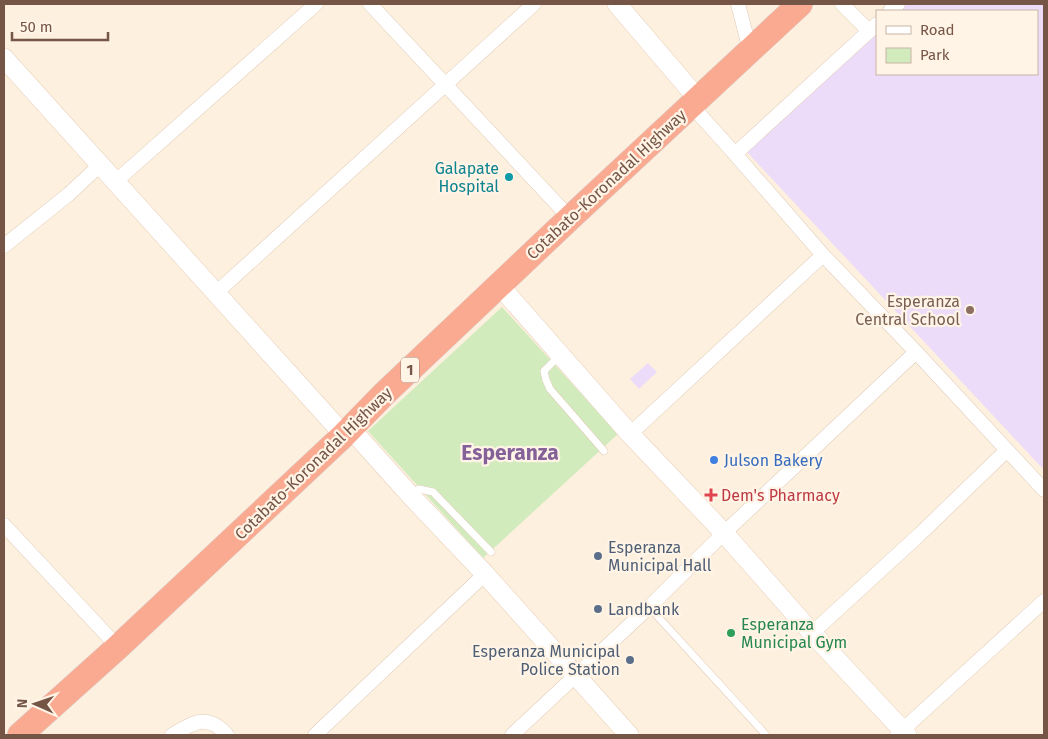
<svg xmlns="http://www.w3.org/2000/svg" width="1048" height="739" font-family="'Fira Sans',sans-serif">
<rect width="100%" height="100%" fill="#fdf0df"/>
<path fill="#eddcf9" d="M 906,4 L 1044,4 L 1044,470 L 746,151 L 877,30 L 877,74 L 1037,74 L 1037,11 L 897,11 Z
M 648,363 L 657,372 L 639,389 L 630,379 Z"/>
<path fill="#d1ebbd" d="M 502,307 L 618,434 L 483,558 L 368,431 Z"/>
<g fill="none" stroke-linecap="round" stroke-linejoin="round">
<defs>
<path id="lane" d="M 559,356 L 544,371 L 546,380 L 550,389 L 604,451
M 411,496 L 419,489 L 433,492 L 491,552
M 649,607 L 766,735"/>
<path id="street" d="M 370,4 L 570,218
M 738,4 L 750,50
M 842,4 L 869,31
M 890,11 L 898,4
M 691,105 L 735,154 L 823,255 L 916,352 L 1044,490
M 735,154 L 877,24
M 115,182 L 316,4
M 4,246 L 69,194 L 100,165
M 216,293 L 534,4
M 630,434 L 823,255
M 4,525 L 118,647
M 812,633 L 919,535 L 1007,450
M 172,735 C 194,722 208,713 227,735
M 315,735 L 485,574
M 512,735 L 649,607 L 724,533 L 916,352
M 897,735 L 1044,601"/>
<path id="secondary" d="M 617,4 L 698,99
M 4,58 L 344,435
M 499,285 L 630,434 L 724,533 L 812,633 L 907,735
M 350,428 L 411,496 L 485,574 L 629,735"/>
<path id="highway" d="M 20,735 L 118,647 L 344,435 L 384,394 L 570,218 L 800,4"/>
</defs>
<use href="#lane" stroke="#e1ccba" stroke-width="8"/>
<use href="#street" stroke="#e1ccba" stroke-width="15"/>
<use href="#secondary" stroke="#e9cfba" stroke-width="20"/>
<use href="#highway" stroke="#dbd3cf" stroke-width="26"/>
<use href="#lane" stroke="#fff" stroke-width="7"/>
<use href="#street" stroke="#fff" stroke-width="14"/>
<use href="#secondary" stroke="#fff" stroke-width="19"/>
<use href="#highway" stroke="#fbaa92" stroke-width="25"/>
</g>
<circle fill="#0f9aa8" stroke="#fff4e6" stroke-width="2" cx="509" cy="177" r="5"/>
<circle fill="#8d6e63" stroke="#fff4e6" stroke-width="2" cx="970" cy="310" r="5"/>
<circle fill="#3f7fe0" stroke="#fff4e6" stroke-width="2" cx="714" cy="460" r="5"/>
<path fill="#e0444e" stroke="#fff4e6" stroke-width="2" d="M708.5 487.5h5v5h5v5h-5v5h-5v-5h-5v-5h5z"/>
<g fill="#5c6f8a" stroke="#fff4e6" stroke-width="2">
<circle cx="598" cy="556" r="5"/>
<circle cx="598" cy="609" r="5"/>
<circle cx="630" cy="660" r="5"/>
</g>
<circle fill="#2e9e5b" stroke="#fff4e6" stroke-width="2" cx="731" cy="633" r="5"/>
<g text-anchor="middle" stroke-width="4.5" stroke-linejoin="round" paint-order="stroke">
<rect fill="#fff4e6" stroke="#9e8576" stroke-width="1" x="401" y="357.5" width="18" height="25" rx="4"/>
<g font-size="15" font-weight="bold" fill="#745546">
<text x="410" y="375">1</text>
</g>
<g font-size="16" fill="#0d838f" stroke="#fff4e6" text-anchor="end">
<text x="499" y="174">Galapate<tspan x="499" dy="18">Hospital</tspan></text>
</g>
<g font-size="16" fill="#745546" stroke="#fff4e6">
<text transform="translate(606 184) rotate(-43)" y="6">Cotabato-Koronadal Highway</text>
<text transform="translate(313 463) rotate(-44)" y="6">Cotabato-Koronadal Highway</text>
</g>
<g font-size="16" fill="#785e54" stroke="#fff4e6" text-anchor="end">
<text x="960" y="307">Esperanza<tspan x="960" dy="18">Central School</tspan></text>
</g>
<g font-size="16" fill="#366cbe" stroke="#fff4e6" text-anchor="start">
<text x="724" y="466">Julson Bakery</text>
</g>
<g font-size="16" fill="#be3a42" stroke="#fff4e6" text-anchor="start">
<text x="721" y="501">Dem's Pharmacy</text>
</g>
<g font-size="16" fill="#4e5e75" stroke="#fff4e6" text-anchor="start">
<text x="608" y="553">Esperanza<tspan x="608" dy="18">Municipal Hall</tspan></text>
<text x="608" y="615">Landbank</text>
<text x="620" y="657" text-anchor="end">Esperanza Municipal<tspan x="620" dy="18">Police Station</tspan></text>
</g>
<g font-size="16" fill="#27864d" stroke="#fff4e6" text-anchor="start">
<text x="741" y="630">Esperanza<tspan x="741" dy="18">Municipal Gym</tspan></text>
</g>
<g font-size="21" font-weight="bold" fill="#846198" stroke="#fff4e6">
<text x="510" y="460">Esperanza</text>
</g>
</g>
<rect width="1048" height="739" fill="none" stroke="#745546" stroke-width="10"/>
<rect x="876" y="10" width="162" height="65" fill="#fff4e6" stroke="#c7b4a6"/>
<rect x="886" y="26" width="25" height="8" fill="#ffffff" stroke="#c7b4a6"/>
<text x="920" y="35" font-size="15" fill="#745546">Road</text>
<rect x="886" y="48" width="25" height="15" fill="#d1ebbd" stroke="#c7b4a6"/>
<text x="920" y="60" font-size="15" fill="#745546">Park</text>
<g transform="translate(35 704) rotate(272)" stroke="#fff4e6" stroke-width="4" paint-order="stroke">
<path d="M0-4L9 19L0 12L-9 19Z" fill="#745546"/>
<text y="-8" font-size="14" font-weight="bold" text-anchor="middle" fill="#745546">N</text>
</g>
<path d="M12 32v8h96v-8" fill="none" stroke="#745546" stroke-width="2.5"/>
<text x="20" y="32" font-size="15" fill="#745546" stroke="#fff4e6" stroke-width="4" paint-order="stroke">50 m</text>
</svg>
